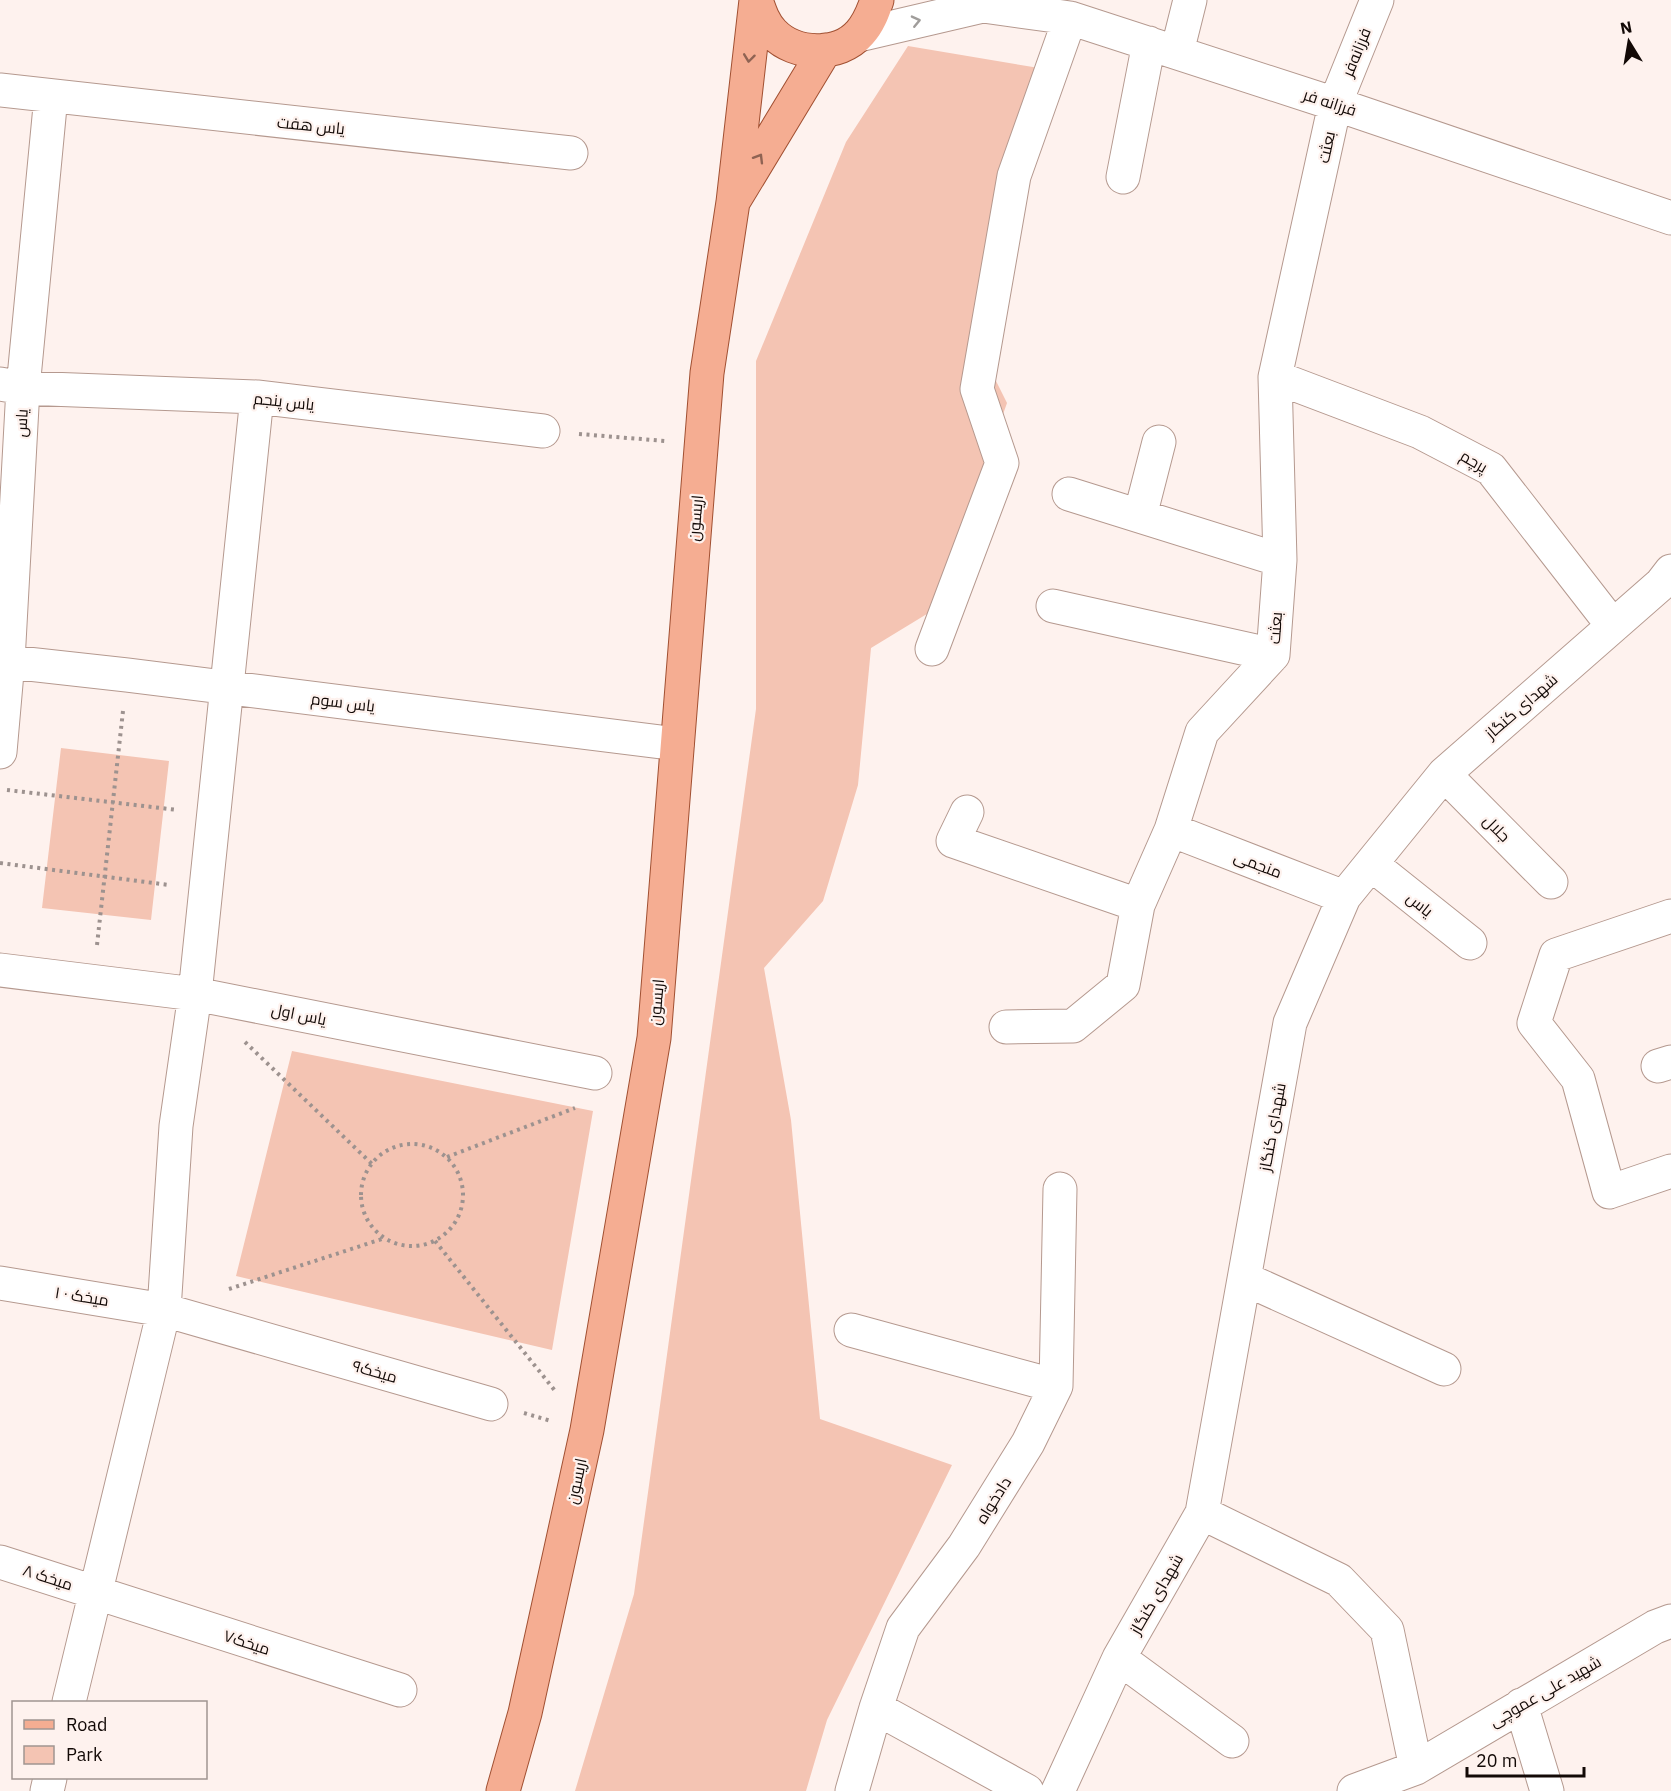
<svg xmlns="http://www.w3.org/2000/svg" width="1671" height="1791" font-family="'IBM Plex Sans',Cairo,sans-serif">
<rect width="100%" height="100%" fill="#fef2ee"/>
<path fill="#f4c4b3" d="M 908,46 L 1039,68 L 976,341 L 1007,403 L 980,479 L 963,592 L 871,648 L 858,785 L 823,901 L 764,968 L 791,1120 L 820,1419 L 952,1465 L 827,1720 L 806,1791 L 575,1791 L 634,1594 L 756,709 L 756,361 L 846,142 Z
M 61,748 L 169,761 L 151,920 L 42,908 Z
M 292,1051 L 593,1111 L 552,1350 L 236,1276 Z"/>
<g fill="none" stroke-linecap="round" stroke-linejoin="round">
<defs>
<path id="minor" d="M 987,0 L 983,6 L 1070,18 L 1335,104 L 1671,218
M 859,35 L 983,6 L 957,0
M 1177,52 L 1190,0
M 0,90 L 571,153
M 1123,177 L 1149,43
M 1275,377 L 1420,432 L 1491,469 L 1613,626
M 0,384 L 23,388 L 257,397 L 543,431
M 1069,494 L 1280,560
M 1140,516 L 1159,442
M 1053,606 L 1273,655
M 932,649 L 1002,463 L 977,389 L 1014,176 L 1070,18
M 0,661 L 127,675 L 677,744
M 0,752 L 8,661 L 23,388 L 51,96
M 1444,774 L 1551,882
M 967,812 L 953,841 L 1138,905
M 1171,830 L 1344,897
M 1371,864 L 1470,943
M 1671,916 L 1556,955 L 1534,1023 L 1578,1079 L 1609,1192 L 1671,1171
M 0,970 L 195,994 L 595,1073
M 1006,1027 L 1073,1026 L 1123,985 L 1138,905 L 1171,830 L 1202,732 L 1273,655 L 1280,560 L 1275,377 L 1335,104 L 1377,0
M 1658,1066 L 1671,1062
M 1245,1279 L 1444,1369
M 0,1283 L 164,1310 L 491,1404
M 851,1330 L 1056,1386
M 1202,1513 L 1339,1580 L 1387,1630 L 1416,1768
M 0,1562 L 400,1690
M 1119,1658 L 1232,1741
M 69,1702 L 164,1310 L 176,1126 L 195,994 L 257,397
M 1521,1705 L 1547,1791
M 876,1708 L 1027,1791
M 47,1791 L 50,1778
M 852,1791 L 876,1708 L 903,1628 L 964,1546 L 1028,1443 L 1056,1386 L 1060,1189
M 1058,1791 L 1119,1658 L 1202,1513 L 1290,1023 L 1344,897 L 1444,774 L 1661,584 L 1671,571
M 1354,1791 L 1416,1768 L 1655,1627 L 1671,1621"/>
<path id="major" d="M 756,0 L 733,202 L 825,50
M 756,0 C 760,12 764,24 773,33 C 795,56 839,57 860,33 C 869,23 873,12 877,0
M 503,1791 L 525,1713 L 587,1430 L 654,1038 L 707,373 L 733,202"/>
</defs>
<use href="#minor" stroke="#b5998f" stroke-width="35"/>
<use href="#major" stroke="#a15032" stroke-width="35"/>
<path stroke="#9d928f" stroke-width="4" stroke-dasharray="3 4.5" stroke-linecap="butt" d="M 579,434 L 665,441
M 7,790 L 178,810
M 0,863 L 169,885
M 97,945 L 123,711
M 245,1042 L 372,1164
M361 1195a51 51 0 1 1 102 0a51 51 0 1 1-102 0Z
M 447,1157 L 575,1108
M 435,1241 L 556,1392
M 229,1289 L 385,1238
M 524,1413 L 551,1421"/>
<use href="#minor" stroke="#fff" stroke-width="33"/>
<use href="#major" stroke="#f5ad92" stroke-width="33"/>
</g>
<defs><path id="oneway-chevron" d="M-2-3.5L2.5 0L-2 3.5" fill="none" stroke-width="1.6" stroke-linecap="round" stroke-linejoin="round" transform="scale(1.5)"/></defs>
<use stroke="#a09d9b" href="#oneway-chevron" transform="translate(916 21) rotate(-13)"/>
<g stroke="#8f6353">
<use href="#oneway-chevron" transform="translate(749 58) rotate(97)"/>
<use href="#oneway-chevron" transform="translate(759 158) rotate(-59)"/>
</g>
<g text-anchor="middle" stroke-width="4.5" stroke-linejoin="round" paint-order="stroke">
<g font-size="16" fill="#120906" stroke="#fef2ee">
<text transform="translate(1356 52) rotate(-68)" y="6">فرزانه‌فر</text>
<text transform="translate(1330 102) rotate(18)" y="6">فرزانه فر</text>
<text transform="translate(311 125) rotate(6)" y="6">یاس هفت</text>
<text transform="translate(1326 147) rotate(-78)" y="6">بعثت</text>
<text transform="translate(284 401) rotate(6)" y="6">یاس پنجم</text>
<text transform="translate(21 423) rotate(-87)" y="6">یاس</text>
<text transform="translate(1474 461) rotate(30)" y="6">پرچم</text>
<text transform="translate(695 518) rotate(-85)" y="6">اریسون</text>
<text transform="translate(1275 628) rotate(-86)" y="6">بعثت</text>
<text transform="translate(343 702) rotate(7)" y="6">یاس سوم</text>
<text transform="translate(1521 706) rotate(-41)" y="6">شهدای کنگاز</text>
<text transform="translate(1497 828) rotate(45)" y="6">جلال</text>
<text transform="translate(1258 864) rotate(21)" y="6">منجمی</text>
<text transform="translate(1420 904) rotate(39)" y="6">یاس</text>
<text transform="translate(656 1002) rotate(-85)" y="6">اریسون</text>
<text transform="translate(299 1014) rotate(11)" y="6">یاس اول</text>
<text transform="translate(1272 1127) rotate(-80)" y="6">شهدای کنگاز</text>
<text transform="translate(82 1296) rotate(9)" y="6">میخک ۰ ۱</text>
<text transform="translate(375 1371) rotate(16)" y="6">میخک۹</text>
<text transform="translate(576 1481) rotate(-78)" y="6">اریسون</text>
<text transform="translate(993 1500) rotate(-58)" y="6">دادخواه</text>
<text transform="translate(48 1577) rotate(18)" y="6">میخک ۸</text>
<text transform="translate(1156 1594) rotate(-60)" y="6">شهدای کنگاز</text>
<text transform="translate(247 1642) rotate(18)" y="6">میخک۷</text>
<text transform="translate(1545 1691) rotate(-30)" y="6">شهید علی عموچی</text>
</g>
</g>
<rect x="12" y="1701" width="195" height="78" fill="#fef2ee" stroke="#a09591" stroke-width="1.5"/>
<rect x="24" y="1720" width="30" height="9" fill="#f5ad92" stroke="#a09591" stroke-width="1.5"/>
<text x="66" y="1731" font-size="18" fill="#120906">Road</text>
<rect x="24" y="1746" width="30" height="18" fill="#f4c4b3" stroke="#a09591" stroke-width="1.5"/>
<text x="66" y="1761" font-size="18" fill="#120906">Park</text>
<g transform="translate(1629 42) rotate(349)" stroke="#fef2ee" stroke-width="4.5" paint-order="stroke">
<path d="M0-4.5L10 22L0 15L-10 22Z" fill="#120906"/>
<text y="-9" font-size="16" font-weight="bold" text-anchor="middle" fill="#120906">N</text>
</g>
<path d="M1467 1767v9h117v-9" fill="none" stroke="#120906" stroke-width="3"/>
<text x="1476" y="1767" font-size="18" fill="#120906" stroke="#fef2ee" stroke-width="4.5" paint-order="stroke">20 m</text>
</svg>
